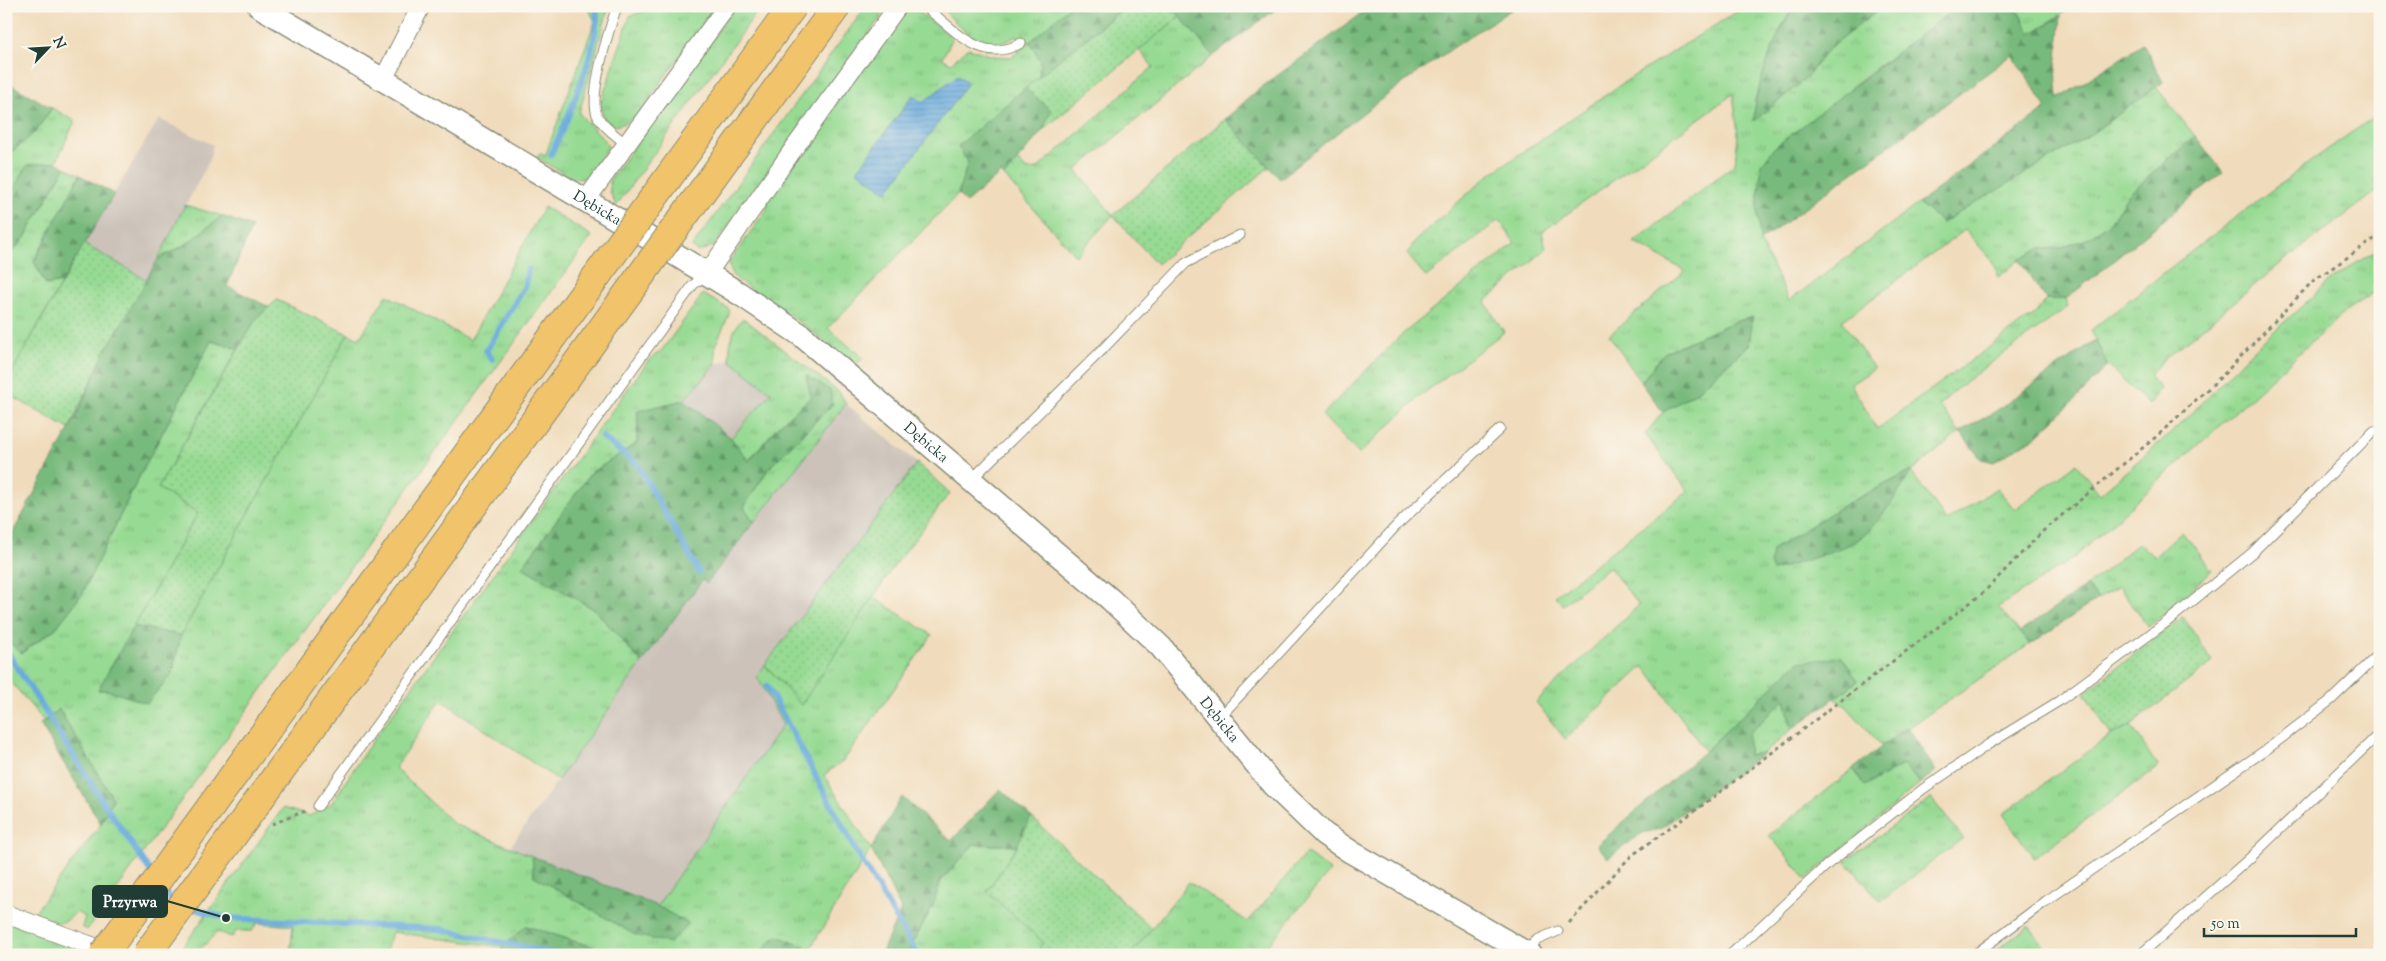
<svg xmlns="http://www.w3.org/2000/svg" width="2386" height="961" font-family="'Sorts Mill Goudy',serif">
<defs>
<pattern id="grass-tufts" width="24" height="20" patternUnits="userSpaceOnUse" patternTransform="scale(1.25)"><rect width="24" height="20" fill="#96da93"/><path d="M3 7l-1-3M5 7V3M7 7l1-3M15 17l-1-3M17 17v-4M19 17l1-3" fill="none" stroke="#81bc7f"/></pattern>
<pattern id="forest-firs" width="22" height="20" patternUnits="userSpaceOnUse" patternTransform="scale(1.25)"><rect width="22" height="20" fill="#78ba7d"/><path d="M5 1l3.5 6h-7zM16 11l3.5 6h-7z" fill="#629867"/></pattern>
<pattern id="garden-dots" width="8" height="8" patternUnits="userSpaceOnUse" patternTransform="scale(1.25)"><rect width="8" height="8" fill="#96da93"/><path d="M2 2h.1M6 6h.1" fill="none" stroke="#81bc7f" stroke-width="1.8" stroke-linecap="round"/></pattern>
<pattern id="water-rules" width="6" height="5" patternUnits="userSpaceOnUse" patternTransform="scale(1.25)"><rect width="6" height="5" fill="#69aadd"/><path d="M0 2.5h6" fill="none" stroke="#568cb4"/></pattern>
</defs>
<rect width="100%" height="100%" fill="#fbf7ec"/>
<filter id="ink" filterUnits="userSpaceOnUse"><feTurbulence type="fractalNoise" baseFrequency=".02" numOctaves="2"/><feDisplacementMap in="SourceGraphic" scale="10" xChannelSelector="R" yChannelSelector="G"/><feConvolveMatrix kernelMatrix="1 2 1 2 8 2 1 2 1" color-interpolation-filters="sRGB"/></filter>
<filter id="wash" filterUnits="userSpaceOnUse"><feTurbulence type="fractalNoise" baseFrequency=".0096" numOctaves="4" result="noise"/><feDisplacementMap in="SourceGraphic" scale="20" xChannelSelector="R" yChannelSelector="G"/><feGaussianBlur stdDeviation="1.12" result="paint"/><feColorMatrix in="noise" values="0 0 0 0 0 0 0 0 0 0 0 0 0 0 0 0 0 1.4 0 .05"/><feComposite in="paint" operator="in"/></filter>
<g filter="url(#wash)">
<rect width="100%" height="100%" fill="#f0dcbc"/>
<path fill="#ccc2b9" d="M 159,119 L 213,145 L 209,161 L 147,280 L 84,244 Z
M 730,360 L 771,393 L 731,438 L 684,400 L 716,364 Z
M 846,404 L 917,463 L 757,675 L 783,725 L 657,906 L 510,847 L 703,579 L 706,584 Z"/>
<path fill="url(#grass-tufts)" stroke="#5a8c64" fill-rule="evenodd" d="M 587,6 L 609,6 L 579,113 C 587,124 602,134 608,147 L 587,178 L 573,179 L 537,158 L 540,153 L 545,156 L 595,21 Z
M 657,6 L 677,6 L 689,12 L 690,6 L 715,6 L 639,113 L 625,123 L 615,126 L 604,119 L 600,105 L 630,16 Z
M 736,6 L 761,6 L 616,206 L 610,192 L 609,181 Z
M 866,6 L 889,6 L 714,246 L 698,252 L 692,247 Z
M 947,6 L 1070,6 C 1054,24 1042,53 1039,77 L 958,146 L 968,162 L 958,194 L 828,328 L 863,358 L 855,365 L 790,315 L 742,283 L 732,275 L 729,262 L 767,209 L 767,199 L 900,15 L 913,7 L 950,36 L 952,40 L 942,58 L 951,63 L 968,48 L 993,56 L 1012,57 L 1030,42 L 1017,36 C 1007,41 998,46 987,44 C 974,41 951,20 944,9 Z
M 1746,6 L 1794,6 L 1782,26 L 1754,102 L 1804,80 L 1829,48 L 1884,6 L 1958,6 L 1851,87 L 1760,241 L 1789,301 L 1919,203 L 1942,223 L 2091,134 L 2156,87 L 2195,136 L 2129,194 L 2109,224 L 2085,240 L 2060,248 L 2039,249 L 2019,260 L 1999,277 L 1990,258 L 1965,230 L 1842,321 L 1874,369 L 1851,384 L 1877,429 L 2036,313 L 2046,299 L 2066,299 L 2068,307 L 1966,381 L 1939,405 L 1960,432 L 1911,472 L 1947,521 L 1997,488 L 2015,510 L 2076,464 L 2100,494 L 2184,421 L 2251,352 L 2333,278 L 2380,248 L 2380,288 L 2347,310 L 2074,558 L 1998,607 L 2030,644 L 1882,746 L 1846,706 L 1834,698 L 1858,681 L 1851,671 L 1798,662 L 1705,751 L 1644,666 L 1565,739 L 1536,702 L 1639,605 L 1609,567 L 1563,605 L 1555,596 L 1688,491 L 1645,434 L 1663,412 L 1695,393 L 1749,345 L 1752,317 L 1734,322 L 1665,352 L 1641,382 L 1609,335 L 1685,271 L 1634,242 L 1735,164 L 1738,134 L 1733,94 L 1542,232 L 1546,249 L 1485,302 L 1504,332 L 1419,397 L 1359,454 L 1322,415 L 1399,337 L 1515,243 L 1499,220 L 1426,277 L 1407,254 L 1416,240 L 1485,178 L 1626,81 ZM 1910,472 L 1863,536 L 1830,551 L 1773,571 L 1772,550 L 1846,504 Z
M 2015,6 L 2074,6 L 2031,34 Z
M 1180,16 L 1213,56 L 1076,170 L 1113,215 L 1076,256 L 1004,176 L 1017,160 L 1027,170 L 1037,169 L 1153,67 L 1139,50 Z
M 52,108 L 75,121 L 56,162 L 28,165 L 6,199 L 6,157 L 35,132 Z
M 2380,113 L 2380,189 L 2285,260 L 2160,363 L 2149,376 L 2160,389 L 2149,405 L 2107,365 L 2091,330 C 2186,256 2280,180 2380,113 Z
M 65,167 L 80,175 L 34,261 L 46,285 L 62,282 L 6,383 L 6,258 L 24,239 Z
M 185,205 L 222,216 L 185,245 L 158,259 Z
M 544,207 L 592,236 L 87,930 L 82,927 L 85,917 L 76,912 C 60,930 54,921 34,913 L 101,824 L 113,799 L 59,710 L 44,721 L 6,676 L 6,639 L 22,653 L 56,628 L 82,594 L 138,479 L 211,341 L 238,349 L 158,488 L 198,513 L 98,690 L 107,690 L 147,703 L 172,674 L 181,635 L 348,334 L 359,339 L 387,295 L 470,340 Z
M 703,294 L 729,309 L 729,315 L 715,346 L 716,364 L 684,400 L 638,411 L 637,443 L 591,473 L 523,567 L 595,610 L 642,663 L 558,780 L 441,700 L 395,768 L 454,824 L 532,856 L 534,876 L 688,924 L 657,906 L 783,725 L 757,676 L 765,665 L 801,704 L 873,597 L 932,635 L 844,760 L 824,775 L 871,849 L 810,949 L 777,936 L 757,955 L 618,955 L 527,926 L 503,947 L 392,932 L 385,955 L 290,955 L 293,926 L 257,923 L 252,931 L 236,931 L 232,937 L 218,932 L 194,955 L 177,955 L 283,808 L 310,816 L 332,803 L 364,753 L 648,361 L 662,350 Z
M 743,318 L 840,393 L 846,404 L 754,522 L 743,507 L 769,468 L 833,404 L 811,397 L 779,425 L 748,461 L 731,438 L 771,393 L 730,360 C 729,343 731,331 743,318 Z
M 2182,531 L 2212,570 L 2175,605 L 2148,627 L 2119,586 L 2098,599 L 2087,586 L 2138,543 L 2154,557 Z
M 1785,698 L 1792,729 L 1764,753 L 1748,755 L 1749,733 Z
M 2131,725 L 2158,767 L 2034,858 L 2003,814 L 2111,735 Z
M 1903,765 L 1920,783 L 1806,879 L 1769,835 L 1853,769 L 1865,786 Z
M 1931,798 L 1963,838 L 1881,901 L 1845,861 Z
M 974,844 L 1017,846 L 987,892 L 1044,942 L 1036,955 L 907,955 L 933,905 L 941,881 Z
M 1306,853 L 1330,871 L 1260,955 L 1130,955 L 1189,882 L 1248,922 Z
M 6,921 L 76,947 L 71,955 L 6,955 Z
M 2029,926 L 2051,955 L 1989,955 Z"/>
<path fill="url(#forest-firs)" stroke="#4c7c58" d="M 1070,6 L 1141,6 L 1117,13 L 1039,77 L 1041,62 L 1030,42 Z
M 1160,6 L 1280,6 L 1213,56 L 1177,13 Z
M 1372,6 L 1517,6 C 1434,58 1355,117 1280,179 L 1225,119 L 1259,89 Z
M 1794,6 L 1884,6 L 1829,48 L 1804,80 L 1754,121 C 1754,87 1776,35 1794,6 Z
M 1958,6 L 2015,6 L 2031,34 L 2061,16 L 2056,67 L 2058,99 L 2143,44 L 2163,82 L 2091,134 L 1942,223 L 1919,203 L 2047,108 L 2012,55 L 1760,241 L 1757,207 L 1762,164 L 1775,147 Z
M 6,82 L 52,108 L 35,132 L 6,157 Z
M 1025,88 L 1051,110 L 1043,130 L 1004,176 L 1001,173 L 966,203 L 958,194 L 968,162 L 958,146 Z
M 2195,136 L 2223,172 L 2066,299 L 2046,299 L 2019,260 L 2039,249 L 2060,248 L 2085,240 L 2109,224 L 2129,194 Z
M 56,162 L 65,167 L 24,239 L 6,258 L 6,199 L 28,165 Z
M 80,175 L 114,194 L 62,282 L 46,285 L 34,261 Z
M 222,216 L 252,227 L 227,286 L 269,307 L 256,319 L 238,349 L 211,341 L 138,479 L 82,594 L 56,628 L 21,653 L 6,639 L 6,545 L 77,415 L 105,351 L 158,259 L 185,245 Z
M 1753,317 L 1749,345 L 1695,393 L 1663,412 L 1641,382 L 1665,352 L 1734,322 Z
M 2096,340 L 2107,365 L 2084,391 L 2037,436 L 1994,462 L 1981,459 L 1960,432 L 1996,411 Z
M 806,375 L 830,390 L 833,404 L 769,468 L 744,507 L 754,522 L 706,584 L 703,579 L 642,663 L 595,610 L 522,567 L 591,473 L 637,443 L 638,411 L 684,400 L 731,438 L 749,461 L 779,425 L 811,397 Z
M 1911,471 C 1904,487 1876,526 1863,536 C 1845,550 1796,563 1773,571 L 1770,564 L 1772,550 L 1846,504 Z
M 2087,586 L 2098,599 L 2030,644 L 2020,632 Z
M 134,626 L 181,635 L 172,674 L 147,703 L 107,690 L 98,690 Z
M 1842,657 L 1858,681 L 1792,729 L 1785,699 L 1749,733 L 1748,755 L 1764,753 L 1660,829 L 1642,833 L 1608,858 L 1597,845 L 1705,751 L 1798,662 Z
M 59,709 L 113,799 L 101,824 L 40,724 Z
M 1907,727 L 1936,771 L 1920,783 L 1903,765 L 1865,786 L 1853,769 Z
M 1000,789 L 1031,817 L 1017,846 L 974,844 L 941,881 L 933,905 L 907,955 L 879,955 L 882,952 L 901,909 L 871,849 L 902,797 L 951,841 Z
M 532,856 L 657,906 L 689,924 L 669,943 L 635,935 L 534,876 Z
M 526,926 L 618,955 L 500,955 L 503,947 Z
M 777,936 L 810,949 L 812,955 L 757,955 Z"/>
<path fill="url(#garden-dots)" stroke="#5a8c64" d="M 1141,6 C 1154,6 1171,6 1180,16 L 1043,130 L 1051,110 L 1025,88 L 1118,13 Z
M 1225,119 L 1269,167 L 1157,264 L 1113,215 Z
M 84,244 L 147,280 L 105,351 L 69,429 L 6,393 L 6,383 Z
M 277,300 L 348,334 L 181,635 L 134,626 L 198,513 L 158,488 L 256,319 Z
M 917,463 L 950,493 L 894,566 L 801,705 L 765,665 Z
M 2183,617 L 2213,662 L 2131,725 L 2111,735 L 2084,693 Z
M 1031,817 L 1152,928 L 1130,955 L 1036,955 L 1043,942 L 987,892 L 1017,846 Z"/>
<path fill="url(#water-rules)" stroke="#447488" d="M 958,75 L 968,83 L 887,192 L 857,171 L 913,95 L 923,102 Z"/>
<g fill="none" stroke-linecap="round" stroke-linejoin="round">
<path stroke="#69aadd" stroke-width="6" d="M 551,154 C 564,128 606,31 595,6
M 492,359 L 486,351 L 525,286 L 528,269
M 602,437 L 637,464 L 699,572
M 6,650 L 105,805 L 153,875
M 767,686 L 856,851 L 918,955
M 161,885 L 172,902 L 177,903
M 189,907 L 226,918 L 440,929 L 558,955"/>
</g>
</g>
<g filter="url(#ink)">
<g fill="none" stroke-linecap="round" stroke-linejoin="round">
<defs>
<path id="service" d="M 617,6 C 610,27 587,98 598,117 C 604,128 617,136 626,144
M 924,6 C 954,28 981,66 1021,43
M 971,480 L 1101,351 L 1186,263 L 1240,235
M 1220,717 L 1397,525 L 1500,429
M 318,806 L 693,285 L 707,274
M 1525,952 L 1537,940 L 1558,931
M 1730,955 L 1828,864 L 1923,789 L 1989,744 L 2059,701 L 2168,621 L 2253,552 L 2374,431
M 1974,955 L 2046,901 L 2270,747 L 2331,700 L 2380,653
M 2140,955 L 2250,858 L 2380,733"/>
<path id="minor" d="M 383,80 L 421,6
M 586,200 L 727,6
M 707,274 L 792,151 L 898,6
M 6,914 L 113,954"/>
<g id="tertiary">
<path id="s1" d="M 259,6 L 647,237 L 740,294 L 801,335 L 1110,599 L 1161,647 L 1273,785 L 1324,834 L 1351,852 L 1530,955"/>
</g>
</defs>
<use href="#service" stroke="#888c78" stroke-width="11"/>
<use href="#minor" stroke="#888c78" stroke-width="20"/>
<use href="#tertiary" stroke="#888c78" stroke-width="25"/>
<path stroke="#888c78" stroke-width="3" stroke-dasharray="4 4" stroke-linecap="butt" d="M 272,824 L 305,811
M 1569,923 L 1631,856 L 1700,807 L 1983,593 L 2043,531 L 2157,436 L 2224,374 L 2313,281 L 2380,235"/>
<use href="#service" stroke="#fff" stroke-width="9"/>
<use href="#minor" stroke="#fff" stroke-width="18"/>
<use href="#tertiary" stroke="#fff" stroke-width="22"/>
<defs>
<path id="motorway-bridge" d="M 103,955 L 793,6
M 146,955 L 837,6"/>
</defs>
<use href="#motorway-bridge" stroke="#888c78" stroke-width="30" stroke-linecap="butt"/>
<use href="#motorway-bridge" stroke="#f1c36a" stroke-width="28"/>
</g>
</g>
<g text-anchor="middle" stroke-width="5" stroke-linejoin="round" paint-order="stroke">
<g font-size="15" fill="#1f3d34" stroke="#fbf7ec">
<text dy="5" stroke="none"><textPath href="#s1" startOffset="394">Dębicka</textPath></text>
<text dy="5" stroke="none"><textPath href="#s1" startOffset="799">Dębicka</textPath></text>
<text dy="5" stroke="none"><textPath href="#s1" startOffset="1204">Dębicka</textPath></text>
</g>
</g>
<path fill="none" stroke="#1f3d34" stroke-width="2" d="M226 918L167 901"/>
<circle fill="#1f3d34" stroke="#fbf7ec" stroke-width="2" cx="226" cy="918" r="5"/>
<rect fill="#1f3d34" stroke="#1f3d34" stroke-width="2" x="93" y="886" width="74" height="31" rx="5"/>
<g font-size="16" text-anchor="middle" font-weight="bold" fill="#fff">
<text x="130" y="907">Przyrwa</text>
</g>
<rect width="2386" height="961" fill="none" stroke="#fbf7ec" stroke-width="25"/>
<g transform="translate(48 48) rotate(65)" stroke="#fbf7ec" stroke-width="4" paint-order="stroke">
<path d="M0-4L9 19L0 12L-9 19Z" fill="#1f3d34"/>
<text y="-8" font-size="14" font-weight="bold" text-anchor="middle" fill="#1f3d34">N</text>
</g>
<path d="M2204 928v8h152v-8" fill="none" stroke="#1f3d34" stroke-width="2.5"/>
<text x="2211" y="928" font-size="15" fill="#1f3d34" stroke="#fbf7ec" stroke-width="4" paint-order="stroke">50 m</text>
</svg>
